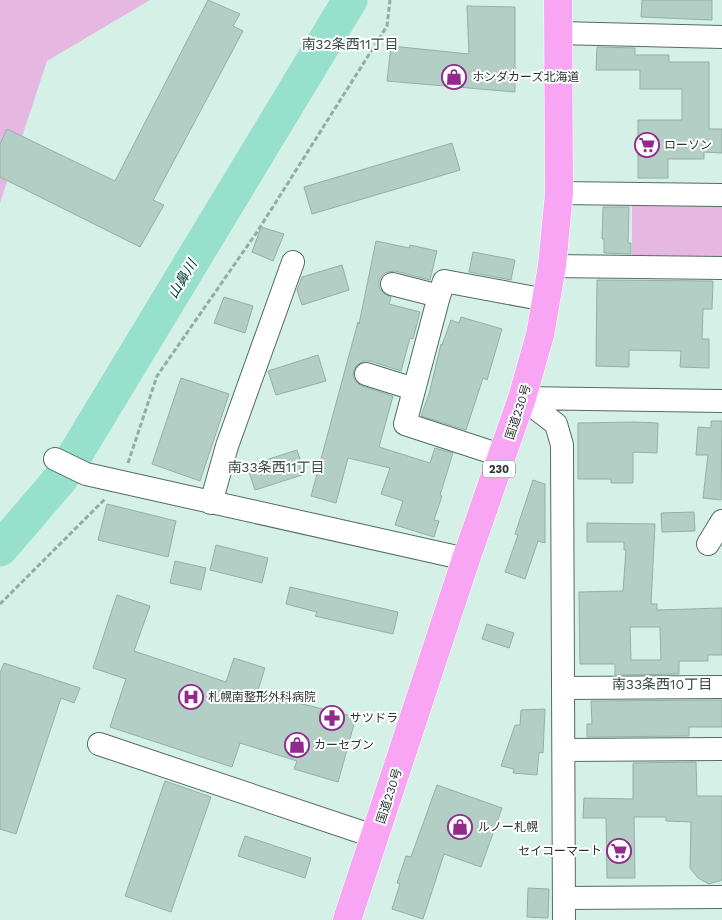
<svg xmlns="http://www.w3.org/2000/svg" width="722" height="920" font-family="'Work Sans','Noto Sans JP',sans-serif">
<rect width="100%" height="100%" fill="#d5f0e7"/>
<path fill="#e5b7e1" d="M 0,0 L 150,0 L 47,61 L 0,203 Z
M 632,204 L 722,204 L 722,259 L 632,260 Z"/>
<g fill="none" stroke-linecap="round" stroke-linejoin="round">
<path stroke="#97e0cb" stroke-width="35" d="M 0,549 L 61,478 L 350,0"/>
</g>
<path fill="#b3cec5" stroke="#95afa7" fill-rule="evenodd" d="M 208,0 L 240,14 L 233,26 L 243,31 L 153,200 L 164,205 L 140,247 L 0,177 L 0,144 L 7,129 L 115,181 Z
M 642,0 L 712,0 L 712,20 L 641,17 Z
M 467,6 L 515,7 L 515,92 L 387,81 L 391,46 L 469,54 Z
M 597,47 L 635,48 L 635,55 L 669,55 L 669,62 L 709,62 L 709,129 L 722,129 L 722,153 L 704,152 L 704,159 L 668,159 L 668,178 L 638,178 L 638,120 L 682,120 L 682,89 L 640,89 L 640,70 L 596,70 Z
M 452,143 L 460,170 L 312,214 L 304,187 Z
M 603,207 L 629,207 L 628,243 L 631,243 L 631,254 L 604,253 L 604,239 L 602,239 Z
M 261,227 L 284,234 L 273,261 L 252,252 Z
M 376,241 L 409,248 L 410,245 L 437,251 L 430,280 L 395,271 L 388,272 L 382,275 L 379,280 L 379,287 L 383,293 L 391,297 L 389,304 L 420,312 L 413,339 L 410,338 L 401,371 L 370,361 L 364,361 L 357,365 L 354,370 L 353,376 L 356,382 L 362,386 L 393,396 L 379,447 L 430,463 L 435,448 L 453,453 L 440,495 L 442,496 L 434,520 L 439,521 L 434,537 L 395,525 L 403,501 L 381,494 L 390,468 L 348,458 L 336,503 L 311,496 L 358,322 L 359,324 Z
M 473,252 L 515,260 L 511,280 L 469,272 Z
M 342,265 L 349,290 L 302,305 L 297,290 L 302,277 Z
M 597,280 L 713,281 L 712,309 L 703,309 L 702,339 L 709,339 L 709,368 L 680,367 L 681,351 L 629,350 L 629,367 L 596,366 Z
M 224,297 L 253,306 L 245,333 L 214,323 Z
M 461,317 L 502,329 L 487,380 L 483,378 L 466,430 L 421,416 L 429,394 L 441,344 L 442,345 L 451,320 L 459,323 Z
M 318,355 L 326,381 L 276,395 L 268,371 Z
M 181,378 L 229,394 L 200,481 L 152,464 Z
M 711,421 L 722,421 L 721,500 L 703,498 L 708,455 L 696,455 L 698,427 L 711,428 Z
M 634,422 L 658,423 L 657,453 L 633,452 L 633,483 L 611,483 L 611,479 L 578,479 L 578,423 Z
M 297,450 L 305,474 L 255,490 L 247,466 Z
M 533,480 L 545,484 L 545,543 L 538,541 L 525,579 L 505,572 L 518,535 L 515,534 Z
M 107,504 L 176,521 L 168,557 L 98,540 Z
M 694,512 L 695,531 L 662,532 L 661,513 Z
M 587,523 L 655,524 L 651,604 L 657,604 L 657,610 L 722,608 L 722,655 L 708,655 L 708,661 L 679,661 L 679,674 L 615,675 L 615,664 L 580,664 L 579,592 L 623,591 L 626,550 L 624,550 L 624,542 L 587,542 ZM 630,627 L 660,627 L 661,660 L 631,660 Z
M 216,545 L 268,558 L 262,583 L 210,570 Z
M 175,561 L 206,568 L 201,590 L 170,583 Z
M 290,587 L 398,612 L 393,634 L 315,616 L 317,612 L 286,604 Z
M 117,595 L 150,606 L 134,651 L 226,682 L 234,658 L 265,668 L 257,693 L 356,717 L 338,782 L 294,769 L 297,761 L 240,743 L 232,767 L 110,727 L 126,679 L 93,668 Z
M 487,624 L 514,633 L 509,648 L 482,639 Z
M 4,663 L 80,688 L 74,703 L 61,698 L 16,834 L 0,829 L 0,673 Z
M 722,700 L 722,727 L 689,727 L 689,736 L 587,737 L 587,724 L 592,724 L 591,701 Z
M 545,709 L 543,753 L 539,752 L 537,775 L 513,773 L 514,769 L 501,766 L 515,725 L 520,725 L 521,710 Z
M 696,762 L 697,796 L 722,796 L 722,880 L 709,884 L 698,878 L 690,868 L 691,822 L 666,821 L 666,817 L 634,817 L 635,878 L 607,878 L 606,818 L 583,818 L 584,798 L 633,799 L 633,763 Z
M 165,781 L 211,797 L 171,912 L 125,896 Z
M 437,785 L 502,808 L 481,867 L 444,854 L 423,919 L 392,909 L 400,884 L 397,883 L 406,856 L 411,857 Z
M 245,836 L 311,858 L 305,878 L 238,856 Z
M 528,888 L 549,889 L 548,918 L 527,917 Z"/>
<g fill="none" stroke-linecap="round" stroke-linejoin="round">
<defs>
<path id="street" d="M 558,33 L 722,37
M 559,193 L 722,195
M 552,266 L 722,268
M 392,284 L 439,296
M 366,374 L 414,389
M 522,398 L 556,424 L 562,445 L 564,920
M 522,398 L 722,401
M 503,456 L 405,424 L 439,296 L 444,281 L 546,300
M 55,459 L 86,474 L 466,559
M 211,503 L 227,446 L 293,262
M 708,544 L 722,521
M 563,688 L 722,687
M 99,744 L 376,837
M 564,750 L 722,749
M 564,898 L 722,897"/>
<path id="highway" d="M 347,920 L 466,559 L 522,398 L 540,335 L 552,266 L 559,193 L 558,0"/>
</defs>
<use href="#street" stroke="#536b64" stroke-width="24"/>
<use href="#highway" stroke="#fff" stroke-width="29"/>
<path stroke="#96aba4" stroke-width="3" stroke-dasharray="5 2.5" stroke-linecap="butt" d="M 128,463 L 157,376 L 257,232 L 387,26 L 390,0
M 0,604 L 105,499"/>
<use href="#street" stroke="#fff" stroke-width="22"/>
<use href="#highway" stroke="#f8a6f3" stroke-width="28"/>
</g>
<defs>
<symbol id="shop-ring" viewBox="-11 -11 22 22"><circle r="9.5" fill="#fff" stroke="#91298e" stroke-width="1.5"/><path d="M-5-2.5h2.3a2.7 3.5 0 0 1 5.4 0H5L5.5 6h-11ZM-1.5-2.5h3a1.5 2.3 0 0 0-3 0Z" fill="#91298e"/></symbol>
<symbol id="supermarket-ring" viewBox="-11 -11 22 22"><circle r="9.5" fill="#fff" stroke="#91298e" stroke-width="1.5"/><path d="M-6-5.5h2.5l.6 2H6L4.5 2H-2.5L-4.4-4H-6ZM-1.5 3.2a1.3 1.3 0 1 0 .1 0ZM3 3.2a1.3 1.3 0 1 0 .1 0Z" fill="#91298e"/></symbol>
<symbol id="hospital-ring" viewBox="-11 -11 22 22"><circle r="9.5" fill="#fff" stroke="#91298e" stroke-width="1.5"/><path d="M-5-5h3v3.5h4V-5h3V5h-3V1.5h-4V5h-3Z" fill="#91298e"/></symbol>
<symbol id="pharmacy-ring" viewBox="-11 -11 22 22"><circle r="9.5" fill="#fff" stroke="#91298e" stroke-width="1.5"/><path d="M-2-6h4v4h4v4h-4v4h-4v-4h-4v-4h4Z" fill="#91298e"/></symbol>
</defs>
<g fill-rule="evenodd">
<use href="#shop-ring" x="440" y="63" width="28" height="28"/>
<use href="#supermarket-ring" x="633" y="131" width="28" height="28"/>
<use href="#hospital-ring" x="177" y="683" width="28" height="28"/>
<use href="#pharmacy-ring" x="318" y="704" width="28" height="28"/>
<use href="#shop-ring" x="283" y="731" width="28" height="28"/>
<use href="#shop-ring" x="446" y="813" width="28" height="28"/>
<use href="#supermarket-ring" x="605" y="837" width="28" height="28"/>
</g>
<g text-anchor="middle" stroke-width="4" stroke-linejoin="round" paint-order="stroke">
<rect fill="#fff" stroke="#6a726f" stroke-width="1" x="483" y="460.5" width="32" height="17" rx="4"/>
<g font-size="11" font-weight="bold" fill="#2a3531">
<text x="499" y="473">230</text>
</g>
<g font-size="12" fill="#2a3531" stroke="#fff" text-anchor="start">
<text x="472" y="81">ホンダカーズ北海道</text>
<text x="664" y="149">ローソン</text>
<text x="208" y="701">札幌南整形外科病院</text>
<text x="350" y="722">サツドラ</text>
<text x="314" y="749">カーセブン</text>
<text x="478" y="831">ルノー札幌</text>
<text x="602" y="855" text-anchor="end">セイコーマート</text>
</g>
<g font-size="12" fill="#2a3531" stroke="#fff">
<text transform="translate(518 412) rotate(-72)" y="4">国道230号</text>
<text transform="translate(389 796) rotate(-72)" y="4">国道230号</text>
</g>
<g font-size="14" fill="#354c45" stroke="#fff">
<text x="350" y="49">南32条西11丁目</text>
<text x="276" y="472">南33条西11丁目</text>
<text x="662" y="689">南33条西10丁目</text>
</g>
<g font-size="14" font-style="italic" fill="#044739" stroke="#fff">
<text transform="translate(182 279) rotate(-59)" y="5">山鼻川</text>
</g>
</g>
</svg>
